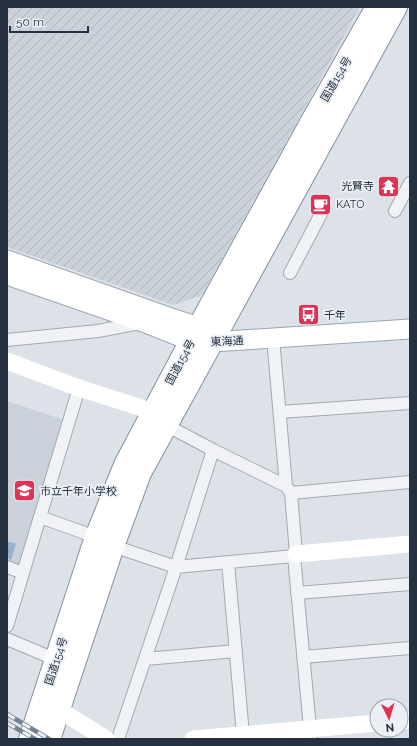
<svg xmlns="http://www.w3.org/2000/svg" width="417" height="746" font-family="Raleway,'Noto Sans JP',sans-serif">
<defs>
<pattern id="industrial-furrows" width="10" height="10" patternUnits="userSpaceOnUse"><rect width="10" height="10" fill="#cad1da"/><path d="M-1 1l2-2M0 10L10 0M9 11l2-2" fill="none" stroke="#adb4bc"/></pattern>
<pattern id="water-ripples" width="26" height="14" patternUnits="userSpaceOnUse"><rect width="26" height="14" fill="#94b2cc"/><path d="M2 4q2-2 4 0t4 0M15 11q2-2 4 0t4 0" fill="none" stroke="#7991a7"/></pattern>
</defs>
<rect width="100%" height="100%" fill="#dce2e8"/>
<path fill="#cad1da" d="M 7,401 L 64,420 L 21,564 L 17,566 L 7,563 Z"/>
<path fill="url(#industrial-furrows)" d="M 7,7 L 360,7 L 202,295 L 173,305 L 7,247 Z"/>
<path fill="url(#water-ripples)" d="M 7,541 L 16,544 L 11,560 L 7,558 Z"/>
<g fill="none" stroke-linecap="round" stroke-linejoin="round">
<defs>
<path id="street" d="M 395,211 L 410,183
M 290,273 L 321,214
M 7,340 L 98,331 L 140,323
M 280,412 L 410,403
M 166,425 L 213,450 L 286,486
M 291,493 L 410,482
M 40,517 L 96,537
M 113,546 L 176,567 L 294,556 L 296,554 L 291,493 L 286,486 L 273,338
M 294,556 L 311,739
M 228,562 L 243,735
M 7,567 L 23,573
M 297,593 L 410,584
M 7,626 L 79,388
M 7,639 L 57,660
M 303,657 L 410,648
M 145,659 L 236,651
M 118,739 L 176,567 L 213,450"/>
<path id="primary" d="M 7,260 L 171,318 L 199,327 L 213,328
M 7,275 L 143,322 L 191,341 L 212,342 L 410,329"/>
<path id="highway" d="M 30,739 L 96,537 L 125,465 L 191,341 L 312,121 L 377,7
M 49,739 L 113,546 L 140,473 L 396,7"/>
</defs>
<use href="#street" stroke="#a1a9b2" stroke-width="14"/>
<use href="#primary" stroke="#9ba6b5" stroke-width="21"/>
<use href="#highway" stroke="#8390a0" stroke-width="24"/>
<use href="#street" stroke="#f0f2f6" stroke-width="12"/>
<path stroke="#fff" stroke-width="17" d="M 7,361 L 79,388 L 142,408 L 151,416
M 296,554 L 410,544
M 58,709 L 106,739
M 401,721 L 410,720
M 193,739 L 377,723"/>
<use href="#primary" stroke="#fff" stroke-width="19"/>
<use href="#highway" stroke="#fff" stroke-width="22"/>
<defs>
<path id="rail" d="M 7,714 L 49,739
M 7,723 L 35,739"/>
</defs>
<use href="#rail" stroke="#758293" stroke-width="4.5"/>
<use href="#rail" stroke="#ecf0f6" stroke-width="3" stroke-dasharray="9" stroke-linecap="butt"/>
</g>
<defs>
<symbol id="temple-square" viewBox="-11 -11 22 22"><rect x="-9" y="-9" width="18" height="18" rx="4" fill="#db3455" stroke="#ecf0f6"/><path d="M0-6L5-2H3V0L6.5 2.5H4V6H1.5V3h-3V6H-4V2.5H-6.5L-3 0V-2H-5Z" fill="#fff"/></symbol>
<symbol id="cafe-square" viewBox="-11 -11 22 22"><rect x="-9" y="-9" width="18" height="18" rx="4" fill="#db3455" stroke="#ecf0f6"/><path d="M-5.5-4.5H6V0H3Q3 3.5 0 3.5H-2.5Q-5.5 3.5-5.5 0ZM3-3.2v2h1.7v-2ZM-6 4.5H4V6H-6Z" fill="#fff"/></symbol>
<symbol id="bus-square" viewBox="-11 -11 22 22"><rect x="-9" y="-9" width="18" height="18" rx="4" fill="#db3455" stroke="#ecf0f6"/><path d="M-5-6H5V4H4V6H2V4H-2V6H-4V4H-5ZM-3.5-4V0h7V-4ZM-3.5 1.2v1.5H-2V1.2ZM2 1.2v1.5H3.5V1.2Z" fill="#fff"/></symbol>
<symbol id="school-square" viewBox="-11 -11 22 22"><rect x="-9" y="-9" width="18" height="18" rx="4" fill="#db3455" stroke="#ecf0f6"/><path d="M0-5L7-2L0 1L-7-2ZM-4 1L0 2.5L4 1V4Q0 6-4 4Z" fill="#fff"/></symbol>
</defs>
<g fill-rule="evenodd">
<use href="#temple-square" x="376" y="174" width="25" height="25"/>
<use href="#cafe-square" x="308" y="192" width="25" height="25"/>
<use href="#bus-square" x="296" y="302" width="25" height="25"/>
<use href="#school-square" x="12" y="478" width="25" height="25"/>
</g>
<g text-anchor="middle" stroke-width="3.5" stroke-linejoin="round" paint-order="stroke">
<g font-size="11" fill="#253040" stroke="#ecf0f6">
<text transform="translate(336 79) rotate(-60)" y="4">国道154号</text>
<text transform="translate(227 341) rotate(-3)" y="4">東海通</text>
<text transform="translate(180 362) rotate(-62)" y="4">国道154号</text>
<text transform="translate(56 661) rotate(-72)" y="4">国道154号</text>
</g>
<g font-size="11" fill="#253040" stroke="#ecf0f6" text-anchor="start">
<text x="374" y="190" text-anchor="end">光賢寺</text>
<text x="336" y="208">KATO</text>
<text x="324" y="319">千年</text>
<text x="40" y="495">市立千年小学校</text>
</g>
</g>
<rect width="417" height="746" fill="none" stroke="#253040" stroke-width="16"/>
<g transform="translate(389 718) rotate(175)"><circle r="19" fill="#ecf0f6" stroke="#9ca3ad"/>
<path d="M0-3L7 15L0 10L-7 15Z" fill="#db3455"/>
<text y="-6" font-size="11" font-weight="bold" text-anchor="middle" fill="#253040">N</text>
</g>
<path d="M10 26v6h78v-6" fill="none" stroke="#253040" stroke-width="2"/>
<text x="16" y="26" font-size="12" fill="#253040" stroke="#ecf0f6" stroke-width="3" paint-order="stroke">50 m</text>
</svg>
